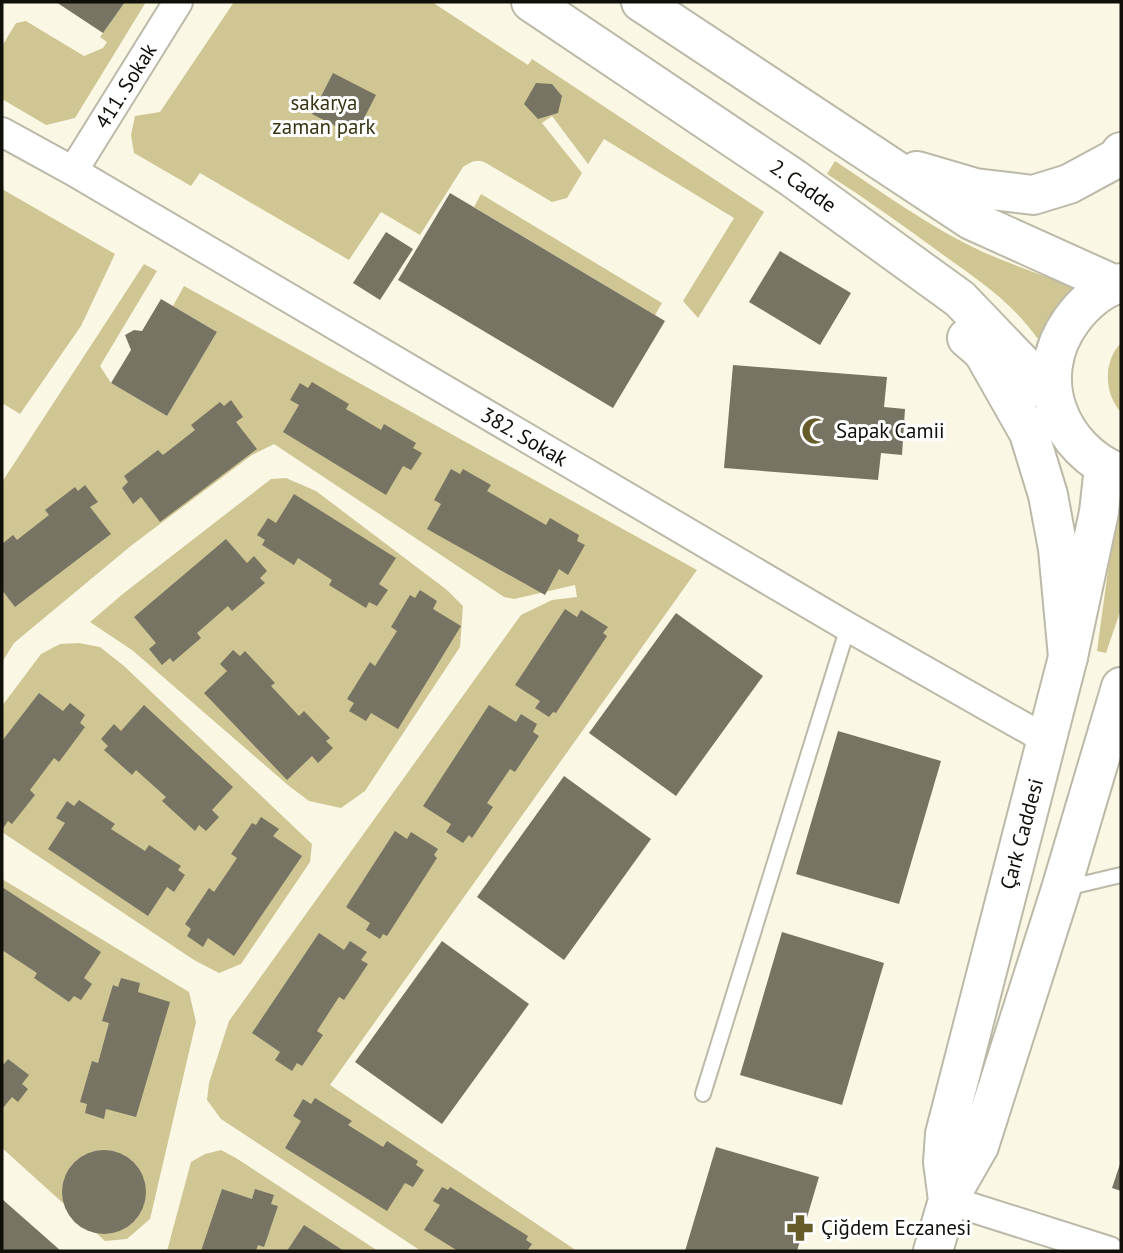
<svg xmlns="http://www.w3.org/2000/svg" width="1123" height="1253" font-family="'PT Sans',sans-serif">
<rect width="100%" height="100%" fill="#faf7e5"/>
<path fill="#d0c693" d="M 125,2 L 146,2 L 75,118 L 46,125 L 2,99 L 2,46 L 16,23 L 26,21 L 84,56 L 103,48 L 107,42 L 100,37 Z
M 234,2 L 432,2 L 528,65 L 532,59 L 764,212 L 698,318 L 683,301 L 734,218 L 604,139 L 588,164 L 552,116 L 542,123 L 582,173 L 567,198 L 552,202 L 486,163 C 477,158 471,162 463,167 L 420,235 L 381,212 L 349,260 L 200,173 L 191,186 L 134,153 L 131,135 L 135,116 L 160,112 Z
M 835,161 C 883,193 931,228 983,252 C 1013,265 1043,276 1075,286 C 1059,302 1052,317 1044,338 L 1037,338 C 1012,302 977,279 942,254 C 904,226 866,199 827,174 Z
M 2,189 L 115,254 L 81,326 L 20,414 L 2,403 Z
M 481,194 L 662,303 L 655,315 L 474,207 Z
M 144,264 L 157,271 L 100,366 L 111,383 L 167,416 L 217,332 L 173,306 L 184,286 L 697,570 L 330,1085 L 577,1251 L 421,1251 L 221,1119 L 207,1100 L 209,1083 L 229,1021 L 521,615 L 552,600 L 577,597 L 575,585 L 514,599 L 504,597 L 274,444 L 252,455 L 132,545 L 14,643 L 2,662 L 2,482 Z
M 1121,343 L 1121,412 C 1104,394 1103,361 1121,343 Z
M 286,478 L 316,491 L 447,590 L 463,606 L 460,647 L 365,791 L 341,808 L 309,801 L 289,786 L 132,650 L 90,622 L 124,593 L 271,479 Z
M 1119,490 L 1121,491 L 1121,609 L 1106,653 L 1097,651 Z
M 79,643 L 100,647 L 124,666 L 312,844 L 310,862 L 241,964 L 219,973 L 194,960 L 2,832 L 2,706 L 41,654 L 60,644 Z
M 2,879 L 189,992 L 196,1022 L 150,1219 L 127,1239 L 105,1241 L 2,1148 Z
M 221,1150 L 236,1158 L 378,1251 L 167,1251 L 191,1162 L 205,1154 Z"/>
<path fill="#777464" d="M 56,2 L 125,2 L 103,33 Z
M 333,73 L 376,95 L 355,136 L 312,114 Z
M 536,83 L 552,84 L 562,96 L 558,113 L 538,119 L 524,104 Z
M 450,193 L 665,321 L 613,408 L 398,280 Z
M 386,232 L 413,249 L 380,300 L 353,283 Z
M 780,251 L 851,293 L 820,345 L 749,302 Z
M 161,299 L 217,332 L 167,416 L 111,383 L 131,350 L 125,335 L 134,330 L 142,331 Z
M 733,365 L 887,377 L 884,407 L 905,409 L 902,455 L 881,453 L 878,480 L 724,468 Z
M 312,382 L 349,404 L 346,409 L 381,430 L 384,424 L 416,443 L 413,448 L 422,453 L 411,470 L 403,466 L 386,495 L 283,432 L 299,405 L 290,400 L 300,383 L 308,388 Z
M 231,400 L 243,417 L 236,422 L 257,449 L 160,522 L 141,497 L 133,504 L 122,488 L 128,482 L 124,476 L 158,450 L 163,455 L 195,430 L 191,425 L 220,402 L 224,406 Z
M 451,469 L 460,474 L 463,469 L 491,485 L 487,491 L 546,525 L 550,518 L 579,535 L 577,541 L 585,545 L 568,575 L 559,569 L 545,595 L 427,529 L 441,504 L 434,500 Z
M 85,485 L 98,502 L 90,507 L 111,534 L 15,607 L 2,590 L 2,544 L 13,535 L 17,540 L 49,515 L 45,510 L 75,487 L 78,491 Z
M 294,494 L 396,558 L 379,584 L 388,590 L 377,606 L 369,602 L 366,608 L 329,585 L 332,580 L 298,558 L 294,565 L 262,545 L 265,540 L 257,535 L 268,518 L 276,523 Z
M 226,539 L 247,563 L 254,556 L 267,571 L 260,578 L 265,583 L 232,611 L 228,606 L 197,633 L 201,638 L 173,662 L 170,658 L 162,665 L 149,649 L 156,643 L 134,617 Z
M 420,590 L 437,601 L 433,609 L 461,626 L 398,729 L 371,713 L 366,721 L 349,711 L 354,703 L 347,699 L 370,662 L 375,666 L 397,631 L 391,627 L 410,595 L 415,598 Z
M 565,609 L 577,617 L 581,610 L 608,627 L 603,633 L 607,636 L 556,713 L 553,712 L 549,717 L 535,708 L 540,701 L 515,685 Z
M 676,613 L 763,676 L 676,796 L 589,733 Z
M 233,650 L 240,656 L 245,651 L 275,683 L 271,686 L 299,716 L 304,711 L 330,738 L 326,741 L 333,748 L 318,763 L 312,756 L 287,780 L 204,693 L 227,671 L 220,664 Z
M 39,693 L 63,711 L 70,703 L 85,715 L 80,723 L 85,727 L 59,762 L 54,758 L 30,790 L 35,795 L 12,824 L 8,821 L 2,830 L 2,741 Z
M 144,705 L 233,787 L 212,810 L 219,817 L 206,831 L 199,825 L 195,831 L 162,801 L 166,797 L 136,770 L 132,775 L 104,750 L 108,746 L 101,739 L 114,724 L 121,731 Z
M 489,705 L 516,722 L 521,714 L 537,724 L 533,732 L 539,736 L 515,772 L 510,769 L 487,803 L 493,807 L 472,838 L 469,835 L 463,843 L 446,832 L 451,824 L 423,806 Z
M 838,731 L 941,761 L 899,904 L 796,874 Z
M 564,776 L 651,839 L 564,960 L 477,897 Z
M 79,800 L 115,824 L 111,829 L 145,851 L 149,845 L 181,866 L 178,870 L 185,875 L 174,892 L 167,887 L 148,916 L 48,849 L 65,823 L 56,818 L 67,801 L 74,806 Z
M 261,817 L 279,829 L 273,836 L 302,856 L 234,956 L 208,938 L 203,947 L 187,936 L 191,929 L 185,924 L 209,888 L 214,892 L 237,858 L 231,854 L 252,823 L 256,825 Z
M 395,831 L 407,839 L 411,832 L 438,849 L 434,855 L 437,858 L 387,936 L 383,934 L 380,939 L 366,930 L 370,923 L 346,907 Z
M 2,887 L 101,952 L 84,978 L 92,984 L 81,1000 L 74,996 L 69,1002 L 34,978 L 37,973 L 2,950 Z
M 782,932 L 884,963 L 842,1105 L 740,1075 Z
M 319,933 L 344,950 L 350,941 L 367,952 L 361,960 L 368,964 L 344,1000 L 339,997 L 317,1031 L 323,1035 L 302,1066 L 297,1063 L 292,1071 L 275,1060 L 280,1052 L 252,1033 Z
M 442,941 L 529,1004 L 442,1124 L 355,1062 Z
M 121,978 L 140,983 L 138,992 L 170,1002 L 136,1117 L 106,1109 L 104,1119 L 85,1113 L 87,1104 L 80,1102 L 92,1061 L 98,1063 L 109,1023 L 102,1021 L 113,985 L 118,987 Z
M 8,1059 L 29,1075 L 22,1084 L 28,1089 L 18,1102 L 12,1097 L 2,1109 L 2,1062 L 4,1064 Z
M 315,1098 L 352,1121 L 348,1125 L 383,1147 L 387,1141 L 418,1161 L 416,1165 L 424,1170 L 413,1187 L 405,1183 L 387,1211 L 285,1148 L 301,1121 L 293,1116 L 303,1099 L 311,1104 Z
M 716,1147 L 819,1177 L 797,1251 L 685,1251 Z
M62 1192a42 42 0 1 1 84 0a42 42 0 1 1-84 0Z
M 1121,1161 L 1121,1191 L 1112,1188 Z
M 442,1187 L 448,1190 L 450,1187 L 528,1236 L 526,1240 L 532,1244 L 527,1251 L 458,1251 L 424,1230 L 440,1205 L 433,1201 Z
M 222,1189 L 252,1199 L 255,1189 L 274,1195 L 271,1204 L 278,1206 L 264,1247 L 258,1245 L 256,1251 L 201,1251 Z
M 2,1199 L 61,1251 L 2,1251 Z
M 304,1225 L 344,1251 L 287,1251 Z"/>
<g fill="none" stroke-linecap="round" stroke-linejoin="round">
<defs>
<path id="service" d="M 1066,888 L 1121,875
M 703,1094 L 848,627"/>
<path id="minor" d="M 2,132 L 73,171 L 848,627 L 1047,740
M 73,171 L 178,2
M 948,1200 L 1109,1251"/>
<path id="secondary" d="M 948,1200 L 943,1162 L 945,1134 L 1068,657 L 1099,512 L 1104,467
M 933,1251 L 948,1200 L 979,1146 L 1061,889 L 1121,687"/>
<path id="primary" d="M 531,2 L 793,178 L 960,299 L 1053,396
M 641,2 L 971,220 L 1115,285
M 917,171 L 975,188 L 1033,195 L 1069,184 L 1117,158 L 1121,152
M 1121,283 C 1101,288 1083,304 1071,321 C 1030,378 1059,450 1121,474
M 967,338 L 983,352 L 1029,433 L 1048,495 L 1058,549 L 1068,657"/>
</defs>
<use href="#service" stroke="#bcb9a8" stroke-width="18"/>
<use href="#minor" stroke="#bcb9a8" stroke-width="32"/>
<use href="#secondary" stroke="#bcb9a8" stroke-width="42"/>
<use href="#primary" stroke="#bcb9a8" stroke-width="42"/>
<use href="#service" stroke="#fff" stroke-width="14"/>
<use href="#minor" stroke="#fff" stroke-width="28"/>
<use href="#secondary" stroke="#fff" stroke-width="38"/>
<use href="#primary" stroke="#fff" stroke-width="38"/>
</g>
<defs>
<symbol id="mosque-bare" viewBox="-9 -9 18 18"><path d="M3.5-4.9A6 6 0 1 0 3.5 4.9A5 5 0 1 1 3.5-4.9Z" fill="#665c29" stroke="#fff" stroke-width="2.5" paint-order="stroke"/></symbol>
<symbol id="pharmacy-bare" viewBox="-9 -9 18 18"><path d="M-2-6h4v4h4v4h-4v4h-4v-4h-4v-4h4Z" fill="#665c29" stroke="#fff" stroke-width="2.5" paint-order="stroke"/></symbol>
</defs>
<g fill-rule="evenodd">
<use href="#mosque-bare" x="796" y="412" width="38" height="38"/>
<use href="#pharmacy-bare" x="781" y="1209" width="38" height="38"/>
</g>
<g text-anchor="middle" stroke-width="6" stroke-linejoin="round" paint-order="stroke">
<g font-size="21" fill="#100f09" stroke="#fff">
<text transform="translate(126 86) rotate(-58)" y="7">411. Sokak</text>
<text transform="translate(803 186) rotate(35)" y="7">2. Cadde</text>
<text transform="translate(524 437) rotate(30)" y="7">382. Sokak</text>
<text transform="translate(1022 834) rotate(-75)" y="7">Çark Caddesi</text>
</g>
<g font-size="21" fill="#393312" stroke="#fff">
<text x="324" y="110">sakarya<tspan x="324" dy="24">zaman park</tspan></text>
</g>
<g font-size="21" fill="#100f09" stroke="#fff" text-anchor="start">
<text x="836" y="438">Sapak Camii</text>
<text x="821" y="1235">Çiğdem Eczanesi</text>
</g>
</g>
<rect width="1123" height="1253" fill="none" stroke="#100f09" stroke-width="7"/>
</svg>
